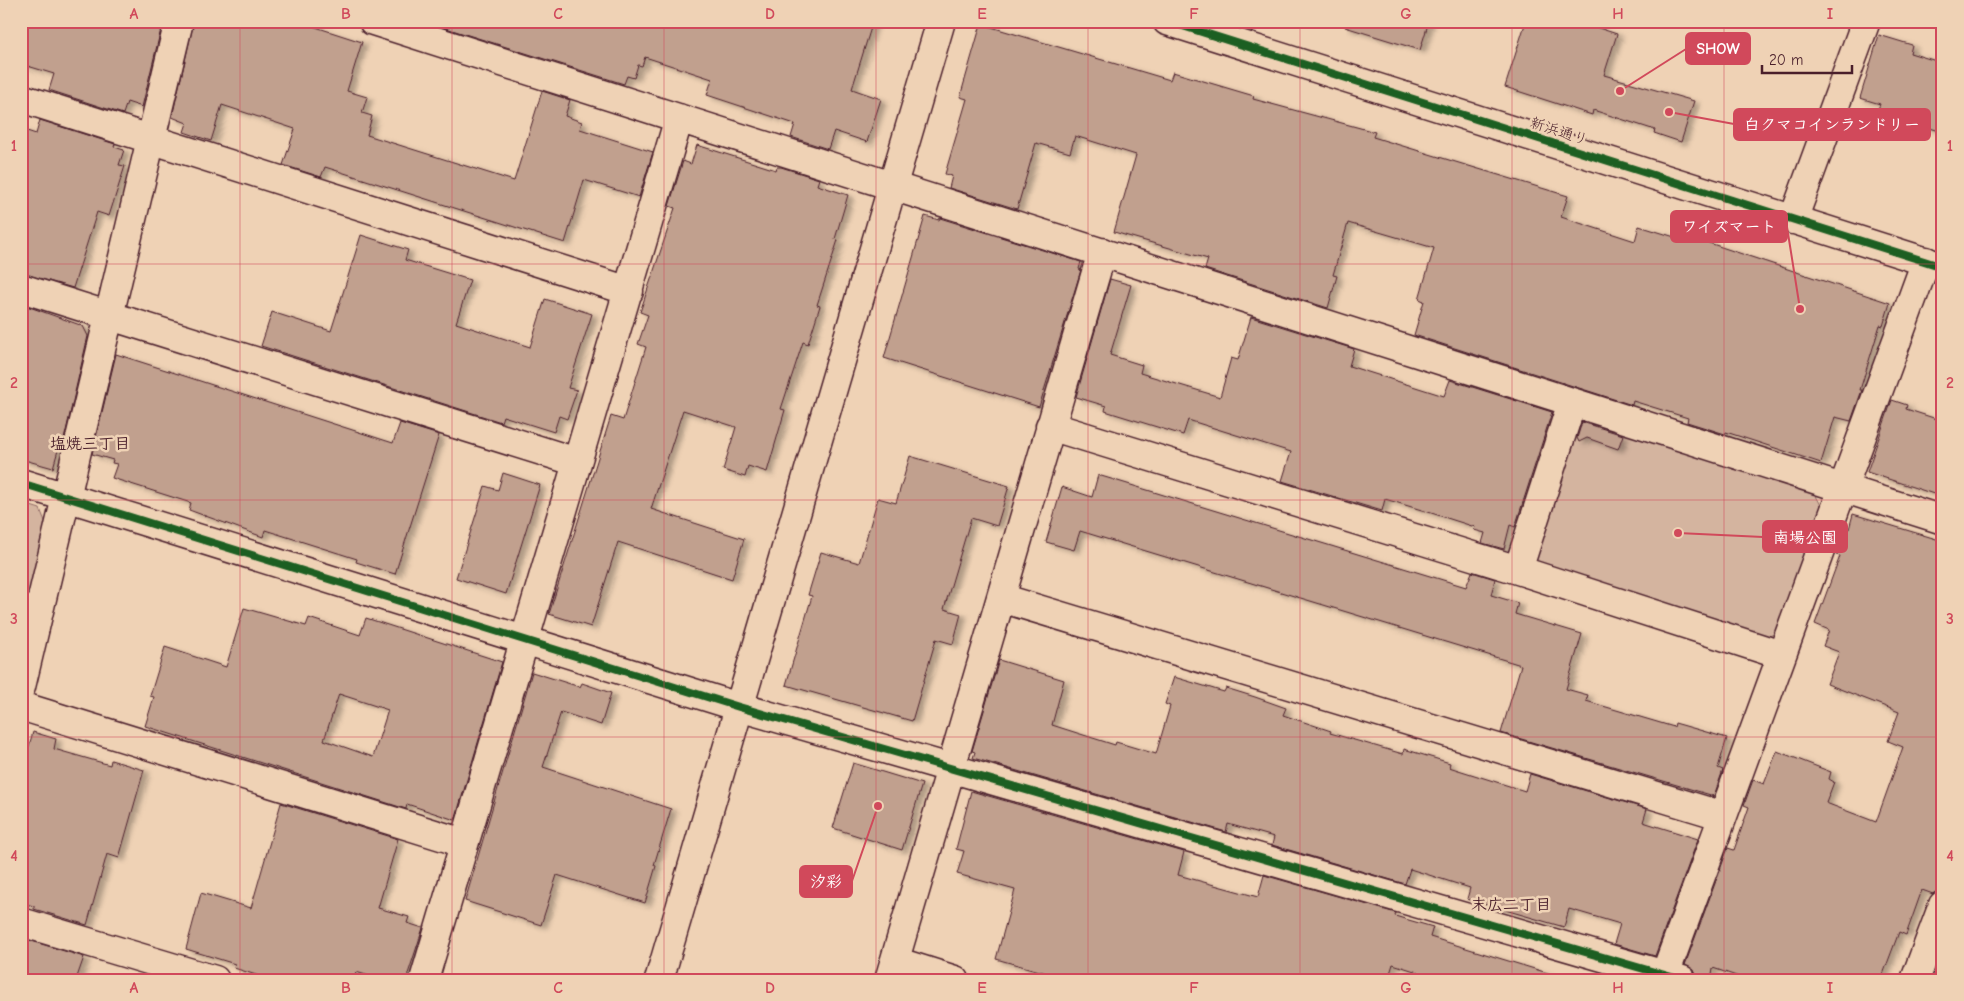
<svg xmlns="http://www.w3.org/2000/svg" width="1964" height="1001" font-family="'Comic Neue','Klee One',sans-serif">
<defs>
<filter id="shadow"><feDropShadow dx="5.5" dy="3" stdDeviation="2.5" flood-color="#0004"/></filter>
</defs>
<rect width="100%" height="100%" fill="#efd2b5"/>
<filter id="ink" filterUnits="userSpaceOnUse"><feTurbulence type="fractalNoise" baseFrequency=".02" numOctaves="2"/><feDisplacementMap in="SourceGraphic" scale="10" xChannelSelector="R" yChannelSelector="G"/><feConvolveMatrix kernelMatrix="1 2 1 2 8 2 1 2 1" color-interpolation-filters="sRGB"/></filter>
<g filter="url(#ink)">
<path fill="#d4b49f" stroke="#8f6a65" d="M 1589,419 L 1813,490 L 1824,511 L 1781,630 L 1764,639 L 1538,567 L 1533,556 L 1577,425 Z
M 21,503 L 40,509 L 47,526 L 21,634 Z"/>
<path fill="#c1a08e" stroke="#4a1f2b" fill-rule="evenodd" filter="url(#shadow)" d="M 21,21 L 163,21 L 142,107 L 127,102 L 123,114 L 49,90 L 54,74 L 21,64 Z
M 194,21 L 297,21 L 362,42 L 347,91 L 367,97 L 362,113 L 372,116 L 367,135 L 514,181 L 542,91 L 570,100 L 565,116 L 582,122 L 580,129 L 653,152 L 639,197 L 584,180 L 565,243 L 325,167 L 321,177 L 283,165 L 295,129 L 222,105 L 211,141 L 184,132 L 187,123 L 172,117 Z
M 433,21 L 873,21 L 852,89 L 881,99 L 867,142 L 834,131 L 828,149 L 791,137 L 795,124 L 707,95 L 712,79 L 645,57 L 642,66 L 638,65 L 634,78 L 627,76 L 624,84 L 433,24 Z
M 1346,21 L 1429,21 L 1420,50 L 1345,27 Z
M 1526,21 L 1577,21 L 1617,34 L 1604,75 L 1694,101 L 1681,142 L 1654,133 L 1655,130 L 1593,110 L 1592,115 L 1505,87 Z
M 981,24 L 1170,80 L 1173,72 L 1254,96 L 1253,99 L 1375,132 L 1373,137 L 1568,196 L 1561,217 L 1635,241 L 1639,226 L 1678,238 L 1679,233 L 1890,303 L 1883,326 L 1880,325 L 1860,390 L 1862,390 L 1851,421 L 1835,417 L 1821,463 L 1726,432 L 1725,434 L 1687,422 L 1688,418 L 1633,401 L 1632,405 L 1414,335 L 1424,301 L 1419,299 L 1434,248 L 1348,223 L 1333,275 L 1337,276 L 1328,308 L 1205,269 L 1208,259 L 1114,232 L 1136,155 L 1075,136 L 1070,153 L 1036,143 L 1017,209 L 949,188 L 952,176 L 945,174 L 967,99 L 960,97 Z
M 1879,35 L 1912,45 L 1910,53 L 1943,63 L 1943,132 L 1877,112 L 1880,104 L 1860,98 Z
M 40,120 L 115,144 L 114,147 L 124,150 L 119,165 L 125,166 L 109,216 L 97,212 L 73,288 L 21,273 L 21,129 L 36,134 Z
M 697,145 L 776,170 L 777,167 L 781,167 L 819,179 L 817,185 L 848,195 L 835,239 L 838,240 L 817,305 L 820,306 L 808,344 L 803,342 L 781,409 L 785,410 L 767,472 L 748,466 L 745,477 L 723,470 L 736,427 L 683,410 L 651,509 L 744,539 L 732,579 L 618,542 L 591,627 L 549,614 L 611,416 L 623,420 L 646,347 L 638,344 L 648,315 L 640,312 L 675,208 L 669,206 L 683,161 L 691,164 Z
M 925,216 L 939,220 L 940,218 L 1081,262 L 1079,269 L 1081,270 L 1039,407 L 884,358 Z
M 361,235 L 408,250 L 405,260 L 470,280 L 456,323 L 530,347 L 545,299 L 592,314 L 568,388 L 577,390 L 567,419 L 559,416 L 554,432 L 503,416 L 501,422 L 261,346 L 272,312 L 331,331 Z
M 1110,279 L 1131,285 L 1110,355 L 1142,365 L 1140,373 L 1220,397 L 1231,358 L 1238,360 L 1251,317 L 1354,349 L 1349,366 L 1444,396 L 1450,380 L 1552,412 L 1515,527 L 1510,525 L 1504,549 L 1482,543 L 1485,533 L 1474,530 L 1475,527 L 1425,511 L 1385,499 L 1382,511 L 1282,481 L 1291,452 L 1188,420 L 1183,435 L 1105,411 L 1106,406 L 1076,397 Z
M 21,304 L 83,326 L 88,336 L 63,444 L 60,443 L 53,468 L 21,459 Z
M 116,354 L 393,443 L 400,423 L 439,435 L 395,574 L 356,562 L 357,559 L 265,530 L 263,537 L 189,510 L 191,503 L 112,478 L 117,464 L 112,463 L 113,460 L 92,454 Z
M 1892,400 L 1907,405 L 1906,409 L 1943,421 L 1943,497 L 1867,472 Z
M 1582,422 L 1623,435 L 1618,449 L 1587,438 L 1579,442 L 1577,438 Z
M 910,456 L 1009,486 L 997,526 L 971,518 L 944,609 L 961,614 L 953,644 L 936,639 L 912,721 L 786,685 L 812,596 L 808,595 L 821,552 L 859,563 L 878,498 L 896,503 Z
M 503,473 L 540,485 L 506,594 L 456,578 L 485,486 L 498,490 Z
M 1098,475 L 1466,587 L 1472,572 L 1495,579 L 1491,595 L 1518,603 L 1515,614 L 1582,634 L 1566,689 L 1588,695 L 1586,701 L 1674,727 L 1675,723 L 1727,738 L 1718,768 L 1723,770 L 1714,796 L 1501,733 L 1521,665 L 1080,531 L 1074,550 L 1046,542 L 1062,487 L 1092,497 Z
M 1853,514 L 1943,541 L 1943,890 L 1933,894 L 1922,890 L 1906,935 L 1899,932 L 1881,980 L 1748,980 L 1713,968 L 1711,980 L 1697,980 L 1694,970 L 1685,965 L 1728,848 L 1734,850 L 1749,807 L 1744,805 L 1753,780 L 1764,784 L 1777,751 L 1831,772 L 1829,779 L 1834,782 L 1826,803 L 1876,822 L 1903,747 L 1888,741 L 1899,712 L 1827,684 L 1839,652 L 1823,646 L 1829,630 L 1815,624 L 1840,556 L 1836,555 L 1839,543 L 1845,528 L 1849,529 Z
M 244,608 L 306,626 L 309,618 L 360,635 L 366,618 L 502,662 L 455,820 L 407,804 L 406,809 L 145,726 L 154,697 L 150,696 L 165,647 L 226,667 ZM 339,694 L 388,710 L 373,757 L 324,740 Z
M 999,660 L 1064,680 L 1052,725 L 1115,745 L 1116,742 L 1156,754 L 1170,706 L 1165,704 L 1174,677 L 1224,692 L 1226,688 L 1255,697 L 1286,708 L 1283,715 L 1331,731 L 1330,733 L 1403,754 L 1404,749 L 1450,763 L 1449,767 L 1525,791 L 1530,774 L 1647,809 L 1643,822 L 1698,839 L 1655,956 L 1614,944 L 1620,924 L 1569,909 L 1564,927 L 1467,899 L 1470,888 L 1410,869 L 1405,884 L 1272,845 L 1274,837 L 1228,824 L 1226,832 L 973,758 L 975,752 L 972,751 Z
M 532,672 L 580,687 L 582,683 L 611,693 L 601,725 L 561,712 L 543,767 L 671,809 L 654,865 L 656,866 L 645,903 L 557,875 L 541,925 L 465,901 Z
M 33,732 L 56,739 L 54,749 L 110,765 L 111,760 L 144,770 L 119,858 L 107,854 L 87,925 L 34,909 L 34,906 L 21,903 L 21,773 Z
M 853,763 L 922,784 L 902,850 L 833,828 Z
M 971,791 L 1184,852 L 1178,875 L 1258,897 L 1264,875 L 1396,913 L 1395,916 L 1405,919 L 1433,927 L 1430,937 L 1551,974 L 1551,980 L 1442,980 L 1393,964 L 1388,980 L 1072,980 L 996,959 L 1015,890 L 957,874 L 964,851 L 956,849 Z
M 281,803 L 398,839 L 378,908 L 409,917 L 407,923 L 423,928 L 406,980 L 383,980 L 356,972 L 354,980 L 272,980 L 234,968 L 235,964 L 186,949 L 201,893 L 251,908 Z
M 25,939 L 84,957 L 76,980 L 21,980 L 21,952 Z
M 1605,974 L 1625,980 L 1603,980 Z"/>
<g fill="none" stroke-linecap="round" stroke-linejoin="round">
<defs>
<path id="street" d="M 373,21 L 1943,520
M 21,98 L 629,291
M 21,288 L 577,462
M 1050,426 L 1518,570 L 1781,655
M 1518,570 L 1572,402
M 1001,598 L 1723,816
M 21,687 L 179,21
M 21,706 L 464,843
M 739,707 L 1682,980
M 21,922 L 215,980
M 895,961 L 955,980
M 424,980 L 679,118
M 889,980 L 1102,252
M 1663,980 L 1926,261
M 1915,980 L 1943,905"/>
<path id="secondary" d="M 1167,21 L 1943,267
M 1793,220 L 1866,21
M 21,483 L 739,707
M 659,980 L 941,21"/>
</defs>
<use href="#street" stroke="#4a1f2b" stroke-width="31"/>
<use href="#secondary" stroke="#4a1f2b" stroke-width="31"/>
<use href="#street" stroke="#efd2b5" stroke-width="28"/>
<use href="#secondary" stroke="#efd2b5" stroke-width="28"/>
<defs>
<path id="cycleway" d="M 1167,21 L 1943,267
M 21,483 L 739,707 L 1682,980"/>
</defs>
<use href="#cycleway" stroke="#efd2b5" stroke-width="11"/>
<use href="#cycleway" stroke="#1b5e20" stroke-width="8"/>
</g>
</g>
<path fill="none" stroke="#d1495b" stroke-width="1" stroke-opacity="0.55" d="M 240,21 L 240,980M 452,21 L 452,980M 664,21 L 664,980M 876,21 L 876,980M 1088,21 L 1088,980M 1300,21 L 1300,980M 1512,21 L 1512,980M 1724,21 L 1724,980M 21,264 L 1943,264M 21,500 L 1943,500M 21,737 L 1943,737"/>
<g text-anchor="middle" stroke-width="5" stroke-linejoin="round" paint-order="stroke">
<g font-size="15" fill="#4a1f2b" stroke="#efd2b5">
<text transform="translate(1559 131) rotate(18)" y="5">新浜通り</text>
</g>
<g font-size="16" font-weight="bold" fill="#4a1f2b" stroke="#efd2b5">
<text x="90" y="449">塩焼三丁目</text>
<text x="1511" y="910">末広二丁目</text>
</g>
</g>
<path fill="none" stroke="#d1495b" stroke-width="2" d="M1620 91L1686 49M1669 112L1734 124M1800 309L1787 227M1678 533L1763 537M878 806L852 881"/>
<g fill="#d1495b" stroke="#efd2b5" stroke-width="2">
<circle cx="1620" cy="91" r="5"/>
<circle cx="1669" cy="112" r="5"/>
<circle cx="1800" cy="309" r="5"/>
<circle cx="1678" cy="533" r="5"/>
<circle cx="878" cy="806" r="5"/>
</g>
<g fill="#d1495b" stroke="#d1495b" stroke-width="2">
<rect x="1686" y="33" width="64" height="31" rx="5"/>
<rect x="1734" y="109" width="196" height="31" rx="5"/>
<rect x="1671" y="211" width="116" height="31" rx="5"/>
<rect x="1763" y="521" width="84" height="31" rx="5"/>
<rect x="800" y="866" width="52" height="31" rx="5"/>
</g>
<g font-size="16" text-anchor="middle" font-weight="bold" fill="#fff">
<text x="1718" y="54">SHOW</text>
<text x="1832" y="130">白クマコインランドリー</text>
<text x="1729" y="232">ワイズマート</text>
<text x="1805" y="543">南場公園</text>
<text x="826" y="887">汐彩</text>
</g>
<rect width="1964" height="1001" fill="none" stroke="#efd2b5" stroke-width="55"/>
<path d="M1762 65v8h90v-8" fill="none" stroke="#4a1f2b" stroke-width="2.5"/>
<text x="1769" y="65" font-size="15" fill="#4a1f2b" stroke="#efd2b5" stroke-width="4" paint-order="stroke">20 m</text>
<rect x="28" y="28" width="1908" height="946" fill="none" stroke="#d1495b" stroke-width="2"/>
<g font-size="16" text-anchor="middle" font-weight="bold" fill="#d1495b">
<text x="134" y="19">A</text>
<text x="346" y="19">B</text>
<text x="558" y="19">C</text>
<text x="770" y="19">D</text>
<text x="982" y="19">E</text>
<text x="1194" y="19">F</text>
<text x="1406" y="19">G</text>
<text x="1618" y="19">H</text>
<text x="1830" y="19">I</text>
<text x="14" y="151">1</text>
<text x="1950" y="151">1</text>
<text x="14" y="388">2</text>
<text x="1950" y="388">2</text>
<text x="14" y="624">3</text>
<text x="1950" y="624">3</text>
<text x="14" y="861">4</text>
<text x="1950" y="861">4</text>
<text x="134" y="993">A</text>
<text x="346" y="993">B</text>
<text x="558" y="993">C</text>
<text x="770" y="993">D</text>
<text x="982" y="993">E</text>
<text x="1194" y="993">F</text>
<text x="1406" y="993">G</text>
<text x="1618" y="993">H</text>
<text x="1830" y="993">I</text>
</g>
</svg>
